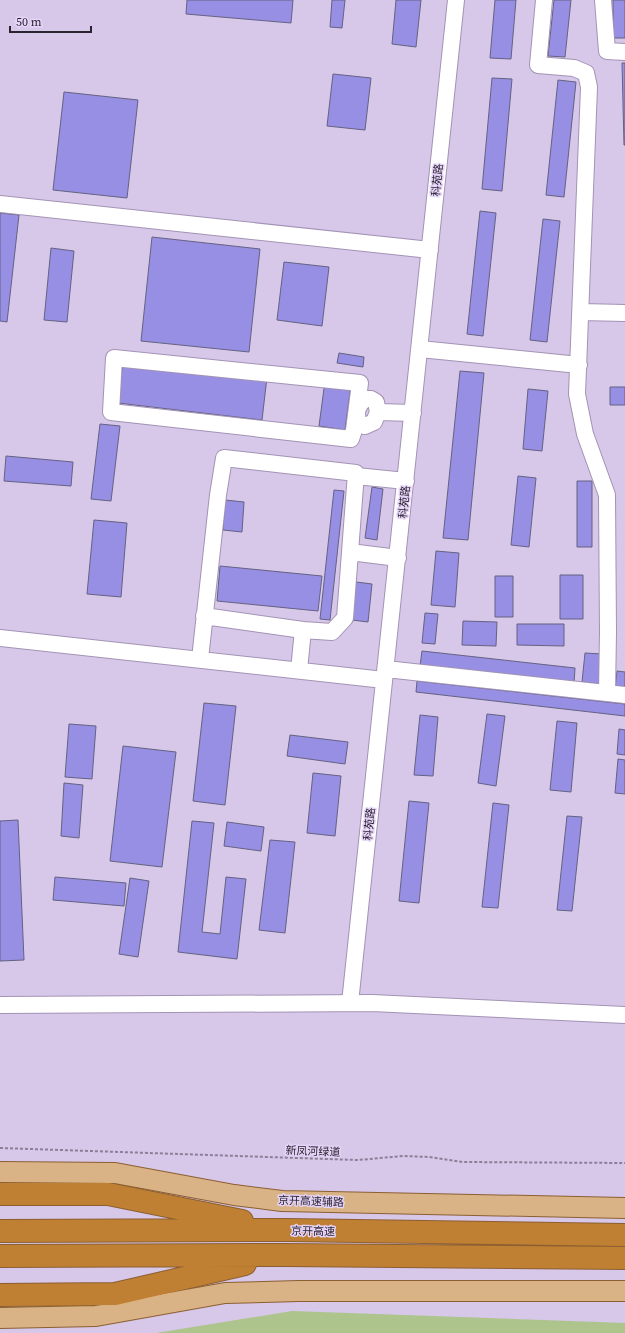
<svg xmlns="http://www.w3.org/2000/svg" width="625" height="1333" font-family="'Source Serif 4','Noto Sans SC',serif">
<rect width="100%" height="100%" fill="#d7c7e9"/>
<path fill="#adc58d" d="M 292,1311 L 625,1323 L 625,1333 L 156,1333 Z"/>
<path fill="#978fe3" stroke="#646282" d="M 187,0 L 293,0 L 291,23 L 186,14 Z
M 332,0 L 345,0 L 342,28 L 330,27 Z
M 396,0 L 421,0 L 416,47 L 392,44 Z
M 495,0 L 516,0 L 511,59 L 490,58 Z
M 554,0 L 571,0 L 565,57 L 548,56 Z
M 613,0 L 625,0 L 625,38 L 613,38 Z
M 622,63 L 625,63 L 625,145 L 624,145 Z
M 333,74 L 371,78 L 365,130 L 327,126 Z
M 492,78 L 512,79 L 502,191 L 482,189 Z
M 558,80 L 576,82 L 564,197 L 546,195 Z
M 64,92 L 138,100 L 127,198 L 53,190 Z
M 480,211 L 496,213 L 483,336 L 467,334 Z
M 0,213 L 19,215 L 7,322 L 0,321 Z
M 543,219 L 560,221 L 547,342 L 530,340 Z
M 152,237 L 260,249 L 249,352 L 141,341 Z
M 51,248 L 74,251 L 67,322 L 44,320 Z
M 284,262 L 329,267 L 322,326 L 277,320 Z
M 339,353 L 364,357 L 363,367 L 337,363 Z
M 123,360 L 267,377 L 262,420 L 118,403 Z
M 460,371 L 484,373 L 468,540 L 443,538 Z
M 325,381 L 351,385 L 345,430 L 319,426 Z
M 610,387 L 625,387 L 625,405 L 610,405 Z
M 528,389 L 548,391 L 542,451 L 523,449 Z
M 100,424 L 120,426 L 111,501 L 91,499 Z
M 6,456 L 73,462 L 71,486 L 4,481 Z
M 518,476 L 536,478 L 529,547 L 511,545 Z
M 577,481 L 592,481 L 592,547 L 577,547 Z
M 372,487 L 383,489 L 377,540 L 365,538 Z
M 334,490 L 344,491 L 330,620 L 320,619 Z
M 225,500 L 244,502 L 242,532 L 223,530 Z
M 94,520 L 127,523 L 121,597 L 87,594 Z
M 436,551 L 459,553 L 455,607 L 431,605 Z
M 220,566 L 322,576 L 318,611 L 217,601 Z
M 560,575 L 583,575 L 583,619 L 560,619 Z
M 495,576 L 513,576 L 513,617 L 495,617 Z
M 356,582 L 372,584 L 368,622 L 352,620 Z
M 425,613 L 438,614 L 435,644 L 422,643 Z
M 463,621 L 497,622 L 496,646 L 462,645 Z
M 517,624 L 564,624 L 564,646 L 517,645 Z
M 422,651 L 575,668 L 574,683 L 420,666 Z
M 585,653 L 602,654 L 599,684 L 582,682 Z
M 617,671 L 625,672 L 625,689 L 615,688 Z
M 417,681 L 625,704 L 625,716 L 416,692 Z
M 204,703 L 236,706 L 225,805 L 193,801 Z
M 487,714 L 505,716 L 496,786 L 478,783 Z
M 420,715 L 438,717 L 433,776 L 414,775 Z
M 557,721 L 577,723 L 571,792 L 550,790 Z
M 69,724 L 96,726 L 92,779 L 65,777 Z
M 619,729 L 625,730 L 625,755 L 617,754 Z
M 290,735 L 348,742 L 345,764 L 287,756 Z
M 123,746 L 176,752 L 162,867 L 110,861 Z
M 618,759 L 625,760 L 625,794 L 615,793 Z
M 313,773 L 341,776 L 335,836 L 307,833 Z
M 64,783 L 83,785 L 79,838 L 61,836 Z
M 409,801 L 429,803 L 419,903 L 399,901 Z
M 493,803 L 509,805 L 498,908 L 482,907 Z
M 567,816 L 582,817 L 572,911 L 557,910 Z
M 18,820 L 24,960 L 0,961 L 0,821 Z
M 192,821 L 214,823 L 202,932 L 220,934 L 226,877 L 246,879 L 237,959 L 178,952 Z
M 227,822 L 264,827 L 261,851 L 224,846 Z
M 270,840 L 295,842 L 285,933 L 259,930 Z
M 55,877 L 126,883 L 124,906 L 53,900 Z
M 130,878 L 149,881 L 138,957 L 119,954 Z"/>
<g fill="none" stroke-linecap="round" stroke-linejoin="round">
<defs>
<path id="minor" d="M 544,0 L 538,65 L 574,68 L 586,73 L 589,87 L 577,394 L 585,434 L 607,495 L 608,632 L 607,693
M 603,0 L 607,51 L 625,52
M 0,204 L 430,250
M 581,312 L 625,313
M 420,349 L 579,365
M 114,358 L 360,383 L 354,430 L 351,439 L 111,412 Z
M 365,399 L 371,399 L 376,402 L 378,412 L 374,422 L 365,426 L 359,423 C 355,413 357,406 365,399 Z
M 378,412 L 413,413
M 356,476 L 406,481
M 350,552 L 398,558
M 204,616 L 303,630
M 0,638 L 384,680
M 200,659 L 218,495 L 224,458 L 356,473 L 345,618 L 332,632 L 303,630 L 299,670
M 386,669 L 625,695
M 350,1003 L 456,0
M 0,1005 L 372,1003 L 625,1015"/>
<path id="major" d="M 0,1172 L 115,1173 L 234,1195 L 282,1201 L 625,1208
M 0,1318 L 96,1316 L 225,1293 L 299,1291 L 625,1291"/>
<path id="highway" d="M 0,1194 L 108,1194 L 242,1221
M 0,1231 L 288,1230 L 625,1235
M 0,1256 L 284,1255 L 625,1258
M 0,1295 L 115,1294 L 245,1264"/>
</defs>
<use href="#minor" stroke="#a393b4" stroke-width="18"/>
<use href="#major" stroke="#8c5f32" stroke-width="22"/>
<use href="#highway" stroke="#8c5f32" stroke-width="24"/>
<path stroke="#8b7f97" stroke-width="2" stroke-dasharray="3 2" stroke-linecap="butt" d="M 0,1148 L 358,1160 L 403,1156 L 429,1157 L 463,1162 L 625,1163"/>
<use href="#minor" stroke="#fff" stroke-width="16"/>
<use href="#major" stroke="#d9b385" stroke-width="20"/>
<use href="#highway" stroke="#c08033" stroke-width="22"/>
</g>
<g text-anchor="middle" stroke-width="3" stroke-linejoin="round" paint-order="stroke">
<g font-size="11" fill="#2a2330" stroke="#e5d4f7">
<text transform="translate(437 180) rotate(-84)" y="4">科苑路</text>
<text transform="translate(404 502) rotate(-84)" y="4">科苑路</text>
<text transform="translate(369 824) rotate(-84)" y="4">科苑路</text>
<text transform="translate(313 1151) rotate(2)" y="4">新凤河绿道</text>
<text transform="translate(311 1201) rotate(2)" y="4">京开高速辅路</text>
<text transform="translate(313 1231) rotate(1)" y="4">京开高速</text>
</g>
</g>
<path d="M10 26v6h81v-6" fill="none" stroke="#2a2330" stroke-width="2"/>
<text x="16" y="26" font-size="12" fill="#2a2330" stroke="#e5d4f7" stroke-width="3" paint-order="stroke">50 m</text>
</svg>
